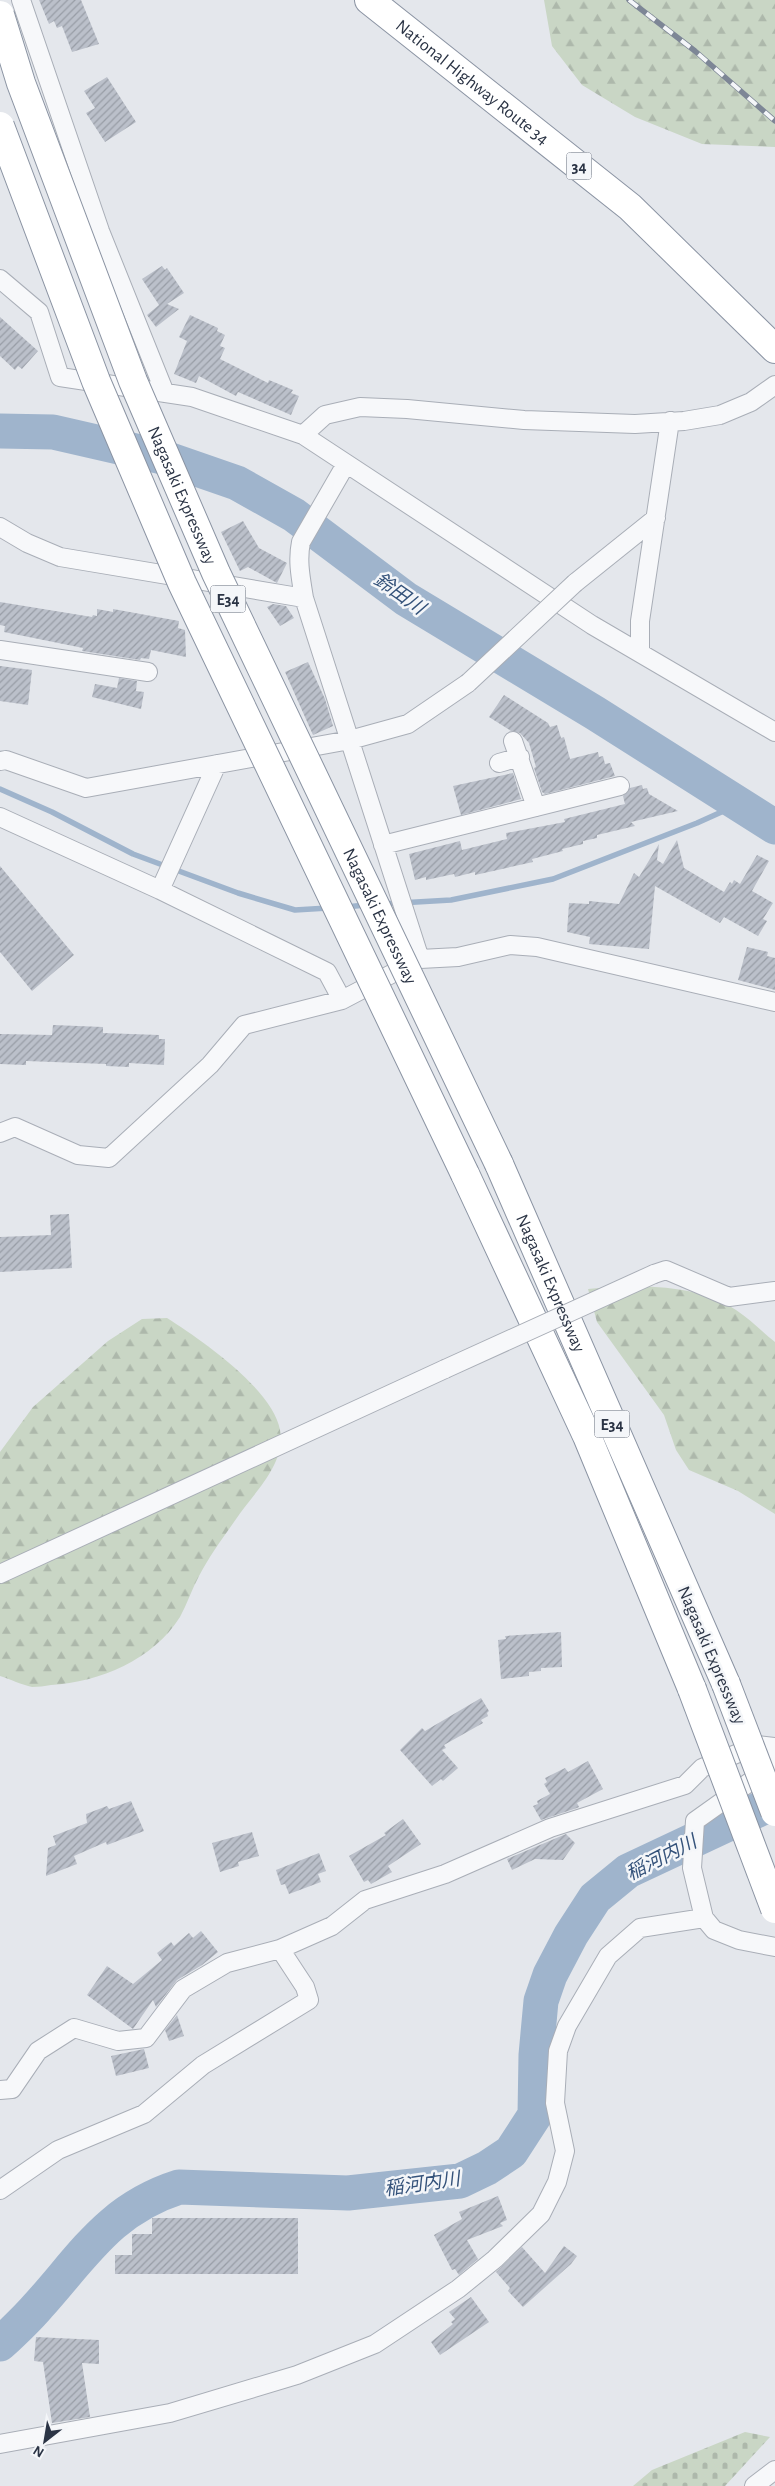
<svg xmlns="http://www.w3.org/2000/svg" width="775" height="2486" font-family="'Alegreya Sans','Noto Sans JP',sans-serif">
<defs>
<pattern id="forest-firs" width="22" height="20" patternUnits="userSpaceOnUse" patternTransform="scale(1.25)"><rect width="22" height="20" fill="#c9d6c5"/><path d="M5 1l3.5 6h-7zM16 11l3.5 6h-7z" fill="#adb8ab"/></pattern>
<pattern id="cemetery-stones" width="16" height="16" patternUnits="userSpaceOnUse" patternTransform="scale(1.25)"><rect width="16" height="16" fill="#c9d6c5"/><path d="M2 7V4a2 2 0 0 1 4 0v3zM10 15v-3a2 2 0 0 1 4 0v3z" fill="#adb8ab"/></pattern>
<pattern id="building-hatch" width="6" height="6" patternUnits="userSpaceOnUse" patternTransform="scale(1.25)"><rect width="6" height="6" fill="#bbc0ca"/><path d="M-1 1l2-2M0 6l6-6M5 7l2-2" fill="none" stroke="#989da6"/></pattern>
</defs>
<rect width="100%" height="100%" fill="#e4e7ec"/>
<path fill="url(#forest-firs)" d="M 544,0 L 775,0 L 775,147 L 702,144 L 635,117 L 582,85 L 552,46 Z
M 621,1286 C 661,1286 702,1288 736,1310 C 750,1319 762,1332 775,1342 L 775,1514 L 738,1491 L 689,1470 L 676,1450 L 664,1415 L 597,1322 L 588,1289 Z
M 167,1318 C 200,1339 273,1389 280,1430 C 286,1466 252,1494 234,1522 C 222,1539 209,1557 199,1576 C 192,1589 187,1604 180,1617 C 153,1660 100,1682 51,1685 C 45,1686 38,1687 32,1687 C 22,1685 10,1679 0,1676 L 0,1452 L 33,1407 L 108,1341 L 142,1319 Z"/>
<path fill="url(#cemetery-stones)" d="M 745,2432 L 770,2437 L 725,2486 L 633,2486 L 652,2470 Z"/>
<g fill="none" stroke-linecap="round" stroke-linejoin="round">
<path stroke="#9fb4cc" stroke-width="5.5" d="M 0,789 L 52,812 L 133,854 L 238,893 L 295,910 L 328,908
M 382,904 L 451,900 L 553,879 L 697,823 L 737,805
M 345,907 L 366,905"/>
<path stroke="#9fb4cc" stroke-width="35" d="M 0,431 L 53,432 L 162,457 L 237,483 L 294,515 L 406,599 L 595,713 L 775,827
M 0,2344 C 13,2332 26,2320 38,2306 C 84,2255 110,2209 179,2187 L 348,2193 L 460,2181 L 487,2168 L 511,2152 L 535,2115 L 536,2055 L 541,2001 L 550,1975 L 571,1935 L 595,1898 L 628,1871 L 775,1802"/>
</g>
<path fill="url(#building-hatch)" d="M 39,0 L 81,0 L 99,44 L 72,52 L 62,26 L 57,28 L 54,21 L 49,24 Z
M 107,77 L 136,122 L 105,142 L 86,113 L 95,108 L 84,91 Z
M 162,266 L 165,270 L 167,268 L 184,293 L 167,304 L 179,309 L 156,327 L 147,315 L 159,305 L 142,279 Z
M 190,315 L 218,328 L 217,331 L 225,335 L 220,346 L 225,348 L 220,359 L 268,383 L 269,380 L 293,390 L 291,393 L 299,396 L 291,415 L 238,392 L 236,396 L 199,376 L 196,383 L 174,374 L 187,341 L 179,337 Z
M 0,317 L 38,351 L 22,369 L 18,366 L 15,370 L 0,356 Z
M 243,521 L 259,548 L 287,563 L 277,583 L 248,567 L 240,571 L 221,532 Z
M 0,602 L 92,617 L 93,615 L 97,616 L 97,609 L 113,612 L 113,609 L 179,621 L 178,628 L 185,630 L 186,657 L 151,650 L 149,659 L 141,658 L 140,660 L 82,651 L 83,648 L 4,632 L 5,626 L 0,625 Z
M 273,604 L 286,606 L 294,618 L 280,626 L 267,607 Z
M 308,662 L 325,699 L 333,726 L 313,735 L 285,672 Z
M 0,666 L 32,670 L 28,705 L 0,701 Z
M 119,678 L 137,681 L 136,691 L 144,692 L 141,709 L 92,697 L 95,684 L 117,688 Z
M 504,695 L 548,723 L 550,727 L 557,725 L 561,738 L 564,737 L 570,759 L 598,752 L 599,757 L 603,756 L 605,764 L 610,763 L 615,776 L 545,794 L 542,792 L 534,768 L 536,767 L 529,743 L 520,733 L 511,731 L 489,717 Z
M 513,773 L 521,799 L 461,815 L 453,786 Z
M 642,785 L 643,789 L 647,788 L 649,794 L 678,811 L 631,822 L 635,826 L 597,835 L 597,838 L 583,841 L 583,844 L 562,849 L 563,851 L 532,859 L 533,862 L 475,875 L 475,872 L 455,877 L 454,874 L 426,880 L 426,877 L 415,880 L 409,854 L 460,841 L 462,850 L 507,839 L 506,833 L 565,822 L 564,819 L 625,804 L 623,796 L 630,788 Z
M 677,840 L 684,868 L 724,892 L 730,882 L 732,884 L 734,880 L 740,884 L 757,855 L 769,861 L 752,891 L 773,903 L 763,919 L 767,921 L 758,936 L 724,917 L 720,923 L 655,886 L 649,949 L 589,944 L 590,937 L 567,932 L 569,903 L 589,904 L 589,901 L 619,904 L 634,873 L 639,877 L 659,844 L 657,860 L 663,864 Z
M 0,866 L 74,955 L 32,991 L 0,952 Z
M 747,947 L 768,952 L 767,956 L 775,958 L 775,990 L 738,980 Z
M 53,1025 L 103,1027 L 103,1033 L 159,1035 L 159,1039 L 165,1039 L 164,1065 L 129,1063 L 129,1067 L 106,1066 L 106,1064 L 26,1061 L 26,1065 L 0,1064 L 0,1034 L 52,1035 Z
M 69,1214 L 72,1268 L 0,1272 L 0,1237 L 51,1235 L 50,1215 Z
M 561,1632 L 562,1667 L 541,1668 L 541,1671 L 529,1672 L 529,1676 L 501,1679 L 498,1640 L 506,1639 L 505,1636 Z
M 481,1698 L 489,1711 L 487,1713 L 488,1716 L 481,1720 L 483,1723 L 444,1745 L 446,1748 L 442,1750 L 458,1768 L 443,1781 L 441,1779 L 432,1786 L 400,1750 L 422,1728 L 425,1731 Z
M 588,1761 L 603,1789 L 577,1803 L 579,1807 L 577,1808 L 541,1820 L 533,1806 L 538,1804 L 537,1801 L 550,1794 L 544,1784 L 547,1782 L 545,1778 L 565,1768 L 568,1772 Z
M 131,1801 L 144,1831 L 107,1845 L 106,1842 L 74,1856 L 77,1864 L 46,1876 L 48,1848 L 56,1845 L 53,1836 L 87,1823 L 86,1814 L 107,1806 L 109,1809 Z
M 403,1819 L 421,1844 L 388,1866 L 392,1872 L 371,1884 L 368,1880 L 364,1882 L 349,1856 L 386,1835 L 384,1833 Z
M 252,1832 L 259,1856 L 238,1862 L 239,1866 L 220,1872 L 212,1843 Z
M 566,1834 L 575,1843 L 563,1860 L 535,1859 L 512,1870 L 507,1859 Z
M 319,1853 L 326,1871 L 318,1874 L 321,1882 L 289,1894 L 285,1884 L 281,1885 L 276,1870 Z
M 201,1931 L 218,1952 L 202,1965 L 177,1980 L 156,2007 L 153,2000 L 133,2029 L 87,1995 L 107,1966 L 133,1984 L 162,1960 L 157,1953 L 171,1942 L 174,1946 L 189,1933 L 193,1938 Z
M 177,2015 L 184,2036 L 169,2041 L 165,2030 Z
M 144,2049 L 149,2068 L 116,2076 L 111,2056 Z
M 498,2196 L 507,2220 L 500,2223 L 503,2226 L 467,2240 L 478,2259 L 459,2275 L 455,2269 L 452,2270 L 434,2235 L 462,2219 L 459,2212 Z
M 152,2218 L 298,2218 L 298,2274 L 115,2274 L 115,2255 L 132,2255 L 132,2234 L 152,2234 Z
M 564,2246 L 577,2256 L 571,2264 L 523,2307 L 508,2291 L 510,2288 L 496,2272 L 522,2247 L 545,2273 Z
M 471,2297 L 489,2322 L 440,2355 L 431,2342 L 453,2324 L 451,2322 L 455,2319 L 449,2312 Z
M 36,2337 L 99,2340 L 99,2364 L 82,2363 L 90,2417 L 52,2423 L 43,2362 L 34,2361 Z"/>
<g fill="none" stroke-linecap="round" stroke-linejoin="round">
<defs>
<path id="minor" d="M 21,0 L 100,231 L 165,393
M 0,279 L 39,312 L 60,377 L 192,397 L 303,435 L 592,625 L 775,732
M 303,435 L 325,415 L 360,407 L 407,409 L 524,420 L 635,424 L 684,421 L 720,415 L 751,402 L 775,385
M 346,464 L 301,542 C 297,561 301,579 304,598 L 420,959
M 0,527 L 27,543 L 60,557 L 304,598
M 575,583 L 656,518
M 0,650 L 148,672
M 640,653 L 640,621 L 670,421
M 513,741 L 536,807
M 0,761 L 6,760 L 86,788 L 350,740 L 408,724 L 468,683
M 499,763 L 520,757
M 0,817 L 160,890 L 327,972 L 342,1000
M 383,845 L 620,786
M 160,890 L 217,764
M 0,1133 L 15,1127 L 78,1155 L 109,1158 L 210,1065 L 244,1025 L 342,1000 L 420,959 L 458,957 L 510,945 L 537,947 L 775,1002
M 654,1274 L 666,1270 L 729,1297 L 775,1291
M 0,1574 L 445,1369
M 775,1752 L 768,1769 L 695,1821 L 692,1868 L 704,1918 L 714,1930 L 739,1940 L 775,1947
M 0,2090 L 12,2089 L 38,2051 L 74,2028 L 118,2041 L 146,2038 L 183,1989 L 227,1963 L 280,1949 L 332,1926 L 365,1900 L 445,1874 L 550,1828 L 685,1785 L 702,1768 L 758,1745 L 775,1747
M 0,2190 L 58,2150 L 144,2114 L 203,2065 L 309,2000 L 305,1987 L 280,1949
M 0,2444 L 170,2413 L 297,2375 L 375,2344 L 458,2289 L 495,2259 L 541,2214 L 557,2182 L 565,2151 L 555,2103 L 558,2051 L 567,2026 L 608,1956 L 640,1928 L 704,1918
M 754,2486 L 775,2470"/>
<g id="trunk">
<path id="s1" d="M 369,0 L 630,207 L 775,349"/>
</g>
<g id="motorway">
<path id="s2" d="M 499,1164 L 726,1684"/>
<path d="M 465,1174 L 587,1436 L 692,1689"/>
</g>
</defs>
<use href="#minor" stroke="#a9aeb7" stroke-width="20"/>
<use href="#trunk" stroke="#8b94a3" stroke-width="30"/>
<use href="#motorway" stroke="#8b94a3" stroke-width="30"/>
<use href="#minor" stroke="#f7f8fa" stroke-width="18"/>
<use href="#trunk" stroke="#fff" stroke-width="28"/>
<use href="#motorway" stroke="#fff" stroke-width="28"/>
<defs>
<path id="rail" d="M 629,0 L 695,51 L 775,121"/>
</defs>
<use href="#rail" stroke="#7d8696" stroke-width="5.5"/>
<use href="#rail" stroke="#f4f6f9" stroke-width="4" stroke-dasharray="11" stroke-linecap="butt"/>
<defs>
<path id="minor-bridge" d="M 468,683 L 575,583
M 445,1369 L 654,1274"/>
<g id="motorway-bridge">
<path id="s3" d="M 0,15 L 21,83 L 133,381 L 216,573 L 499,1164"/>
<path d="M 0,126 L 96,381 L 182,583 L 465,1174"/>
<path d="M 726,1684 L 775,1812"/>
<path d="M 692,1689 L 775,1909"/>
</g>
</defs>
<use href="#minor-bridge" stroke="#a9aeb7" stroke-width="20" stroke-linecap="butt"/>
<use href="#motorway-bridge" stroke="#8b94a3" stroke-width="30" stroke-linecap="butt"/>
<use href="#minor-bridge" stroke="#f7f8fa" stroke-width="18"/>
<use href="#motorway-bridge" stroke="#fff" stroke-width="28"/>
</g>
<g text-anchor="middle" stroke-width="5" stroke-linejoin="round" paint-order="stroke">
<g fill="#f4f6f9" stroke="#676e7b" stroke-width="1">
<rect x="566.5" y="152.5" width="25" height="27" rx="4"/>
<rect x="210.5" y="585.5" width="35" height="27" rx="4"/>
<rect x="594.5" y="1410.5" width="35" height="27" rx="4"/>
</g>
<g font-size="16" font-weight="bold" fill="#2b3445">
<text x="579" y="172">34</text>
<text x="228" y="605">E34</text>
<text x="612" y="1430">E34</text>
</g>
<g font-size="18" fill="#2b3445" stroke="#f4f6f9">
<text dy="6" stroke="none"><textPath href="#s1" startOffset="132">National Highway Route 34</textPath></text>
<text dy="6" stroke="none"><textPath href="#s3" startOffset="514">Nagasaki Expressway</textPath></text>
<text dy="6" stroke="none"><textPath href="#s3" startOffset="979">Nagasaki Expressway</textPath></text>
<text dy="6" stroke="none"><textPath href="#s2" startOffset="130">Nagasaki Expressway</textPath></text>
<text transform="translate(712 1655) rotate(67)" y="6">Nagasaki Expressway</text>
</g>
<g font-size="19" font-style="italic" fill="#34527a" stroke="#f4f6f9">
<text transform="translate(400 593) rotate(35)" y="7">鈴田川</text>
<text transform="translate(661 1857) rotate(-27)" y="7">稲河内川</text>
<text transform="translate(422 2183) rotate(-8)" y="7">稲河内川</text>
</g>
</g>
<g transform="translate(45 2441) rotate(211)" stroke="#f4f6f9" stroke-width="4" paint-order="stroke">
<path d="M0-4L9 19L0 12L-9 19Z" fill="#2b3445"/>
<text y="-8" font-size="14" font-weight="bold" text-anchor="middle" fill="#2b3445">N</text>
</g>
</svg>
